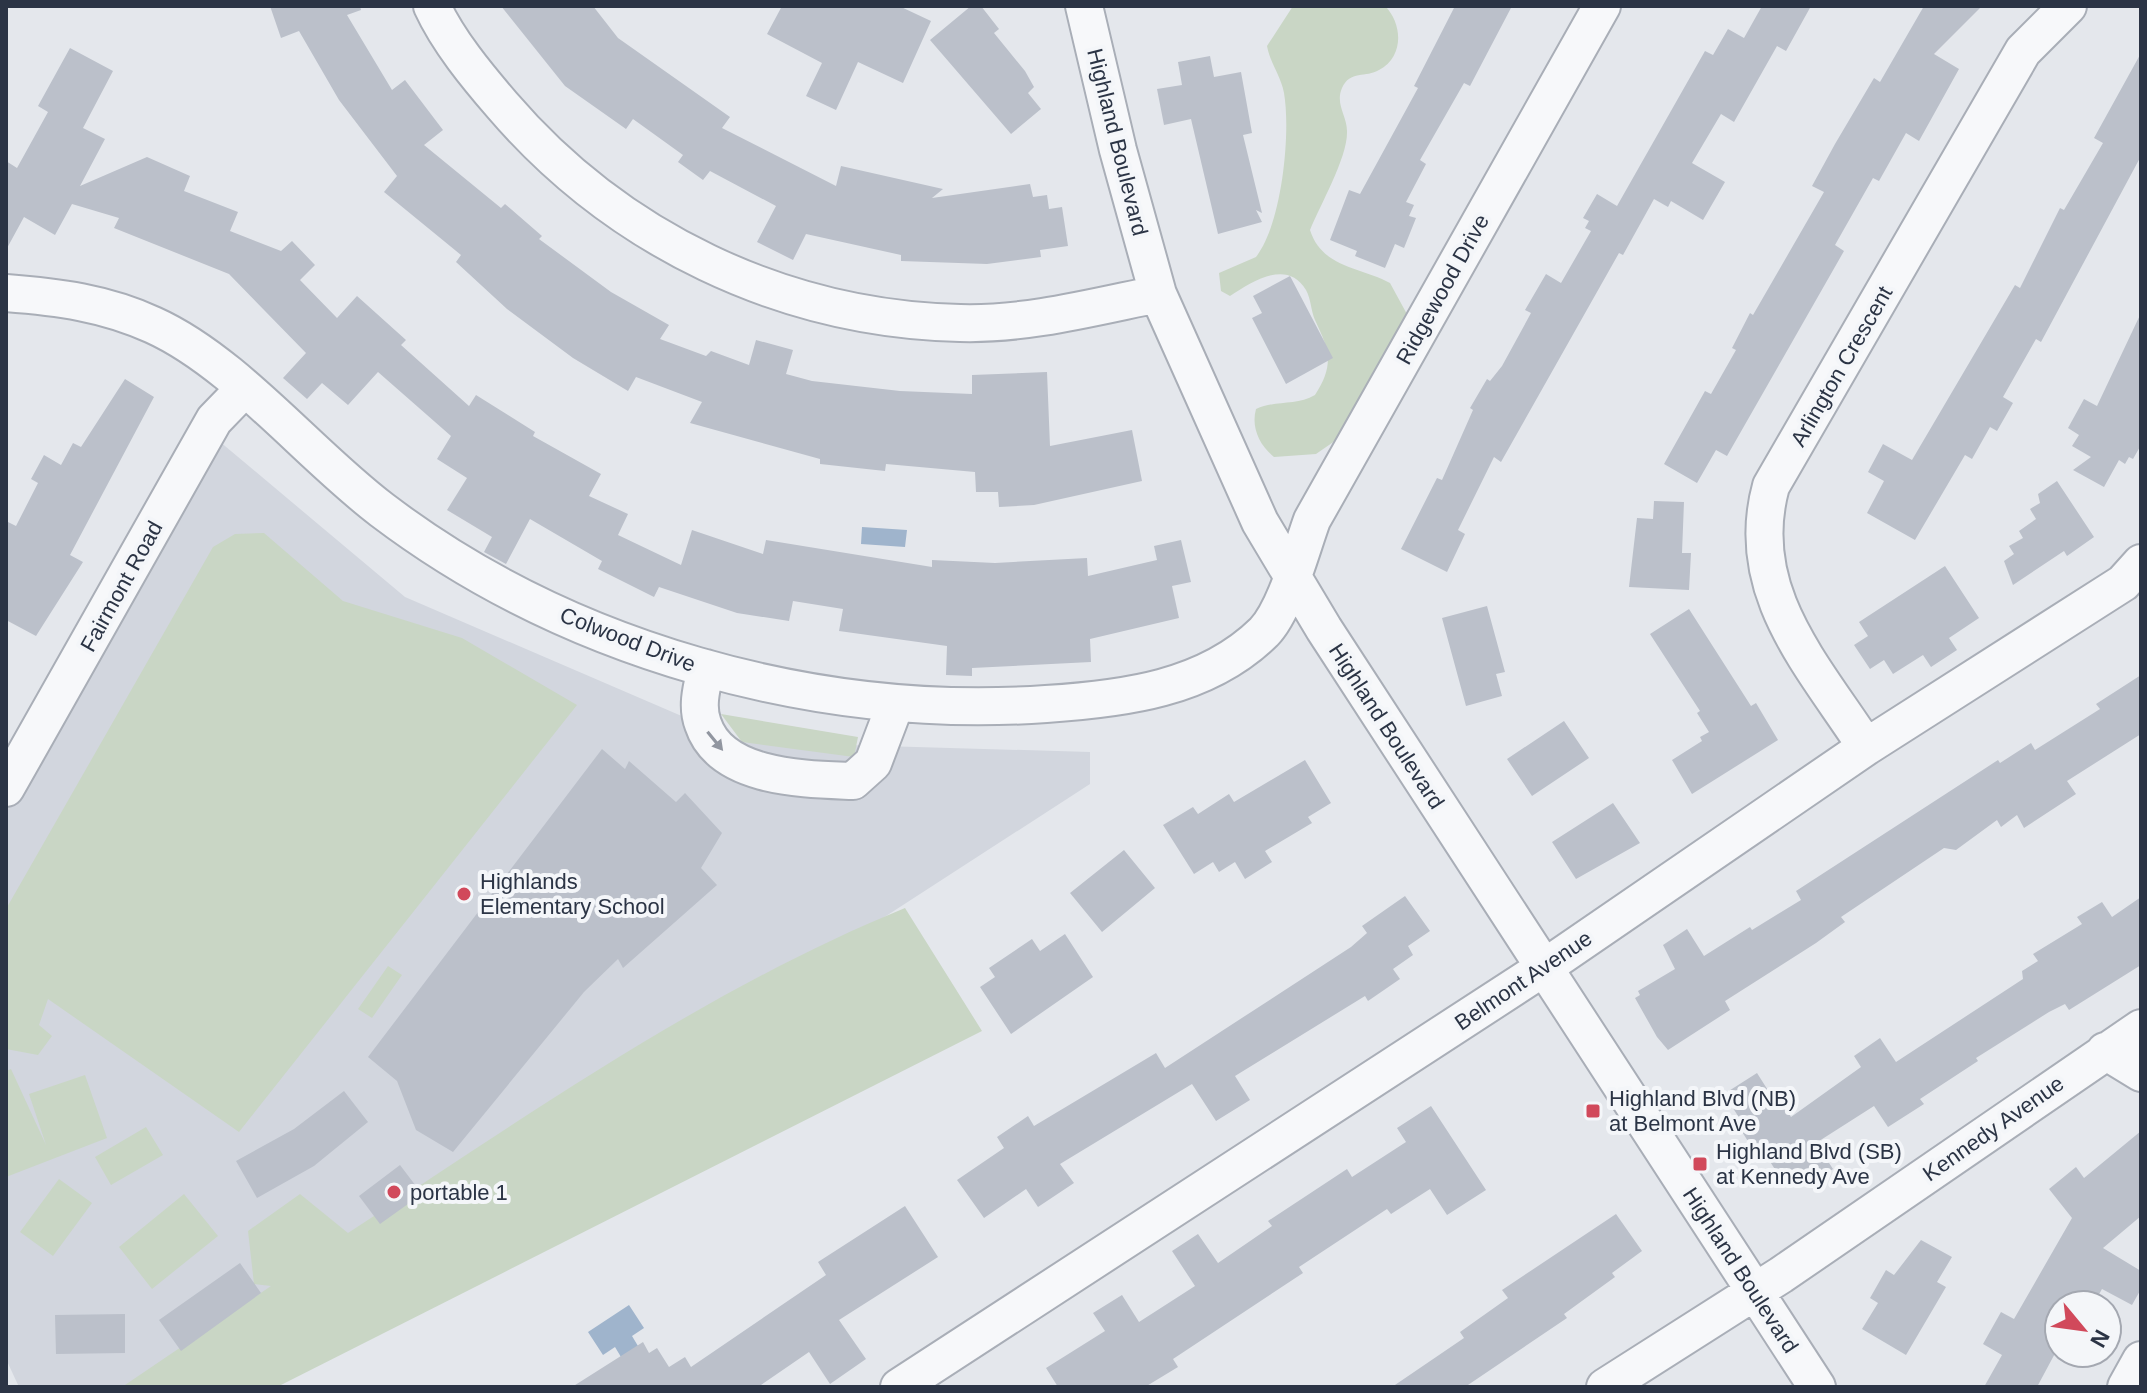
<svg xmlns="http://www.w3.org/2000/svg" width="2147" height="1393" font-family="Helvetica,sans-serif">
<rect width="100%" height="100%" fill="#e4e7ec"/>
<path fill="#d2d6de" d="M 219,441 L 405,597 L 742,742 L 1090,752 L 1090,784 L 795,975 L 216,1387 L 19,1387 L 6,1359 L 6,812 Z"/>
<path fill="#c9d6c5" d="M 1293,6 L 1385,6 C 1403,24 1404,57 1379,70 C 1366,78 1350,70 1342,88 C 1335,104 1347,116 1347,131 C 1348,157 1320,205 1310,230 C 1322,268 1361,267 1390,283 L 1408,316 L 1342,436 L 1316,454 L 1274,457 C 1259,445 1251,427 1256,409 C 1275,400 1296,406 1315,395 C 1335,364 1329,350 1315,320 C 1311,311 1311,299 1306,290 C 1287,258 1252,282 1230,296 L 1221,291 L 1219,273 L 1256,257 C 1282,224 1291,133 1284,93 C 1281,76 1270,63 1267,46 Z
M 264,533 L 343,601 L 462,638 L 577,705 L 239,1132 L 48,999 L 39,1025 L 52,1036 L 38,1055 L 6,1049 L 6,909 L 213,547 L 235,534 Z
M 721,714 L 858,737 L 854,757 L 742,742 Z
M 905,908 L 982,1031 L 277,1387 L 122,1387 L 271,1286 L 254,1284 L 248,1231 L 300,1194 L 348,1233 C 528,1115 705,990 905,908 Z
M 388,966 L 402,975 L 372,1018 L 358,1009 Z
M 11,1069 L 46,1145 L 29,1094 L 85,1075 L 107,1138 L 6,1177 L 6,1071 Z
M 146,1127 L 163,1155 L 111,1185 L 95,1157 Z
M 59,1179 L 92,1203 L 53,1256 L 20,1232 Z
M 184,1194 L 218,1236 L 152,1289 L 119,1247 Z"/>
<path fill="#9fb4cc" d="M 862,527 L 907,530 L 905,547 L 861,544 Z
M 629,1305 L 644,1328 L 632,1336 L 638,1346 L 621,1357 L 615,1347 L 603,1355 L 588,1332 Z"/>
<path fill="#bbc0ca" d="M 270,6 L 360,6 L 361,10 L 347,15 L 392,90 L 405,80 L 443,130 L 424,145 L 501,208 L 505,204 L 542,236 L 539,239 L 611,292 L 669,325 L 660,339 L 706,356 L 711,351 L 749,365 L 756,340 L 793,350 L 786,374 L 812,381 L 900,391 L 972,394 L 972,375 L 1047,372 L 1050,446 L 1132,430 L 1142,481 L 1034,505 L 999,507 L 998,492 L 976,492 L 975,472 L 886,464 L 885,471 L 820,464 L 820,459 L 690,423 L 702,402 L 636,377 L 628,391 L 573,358 L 507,309 L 456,262 L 461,255 L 384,192 L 397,176 L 339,100 L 299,31 L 281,38 Z
M 501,6 L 593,6 L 618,38 L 730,117 L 722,128 L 836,186 L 841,166 L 943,189 L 932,198 L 1030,184 L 1033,197 L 1047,195 L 1049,209 L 1062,207 L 1068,246 L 1040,250 L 1041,257 L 987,264 L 901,261 L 901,255 L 806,234 L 793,260 L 757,242 L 776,206 L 710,171 L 703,180 L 678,162 L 683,155 L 633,119 L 626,129 L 565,86 Z
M 782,6 L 899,6 L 931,21 L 903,83 L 858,62 L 836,110 L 806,96 L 822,63 L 767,34 Z
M 971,6 L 981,6 L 999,29 L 994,33 L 1025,71 L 1034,87 L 1028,93 L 1041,109 L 1011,134 L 930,40 Z
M 1455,6 L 1512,6 L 1470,86 L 1464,83 L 1420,160 L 1426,164 L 1406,202 L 1414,205 L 1409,216 L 1416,218 L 1404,248 L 1395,244 L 1385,268 L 1355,256 L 1357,251 L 1330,240 L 1349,190 L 1360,194 L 1418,88 L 1414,86 Z
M 1762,6 L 1811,6 L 1786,51 L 1777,46 L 1734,122 L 1721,114 L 1692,163 L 1725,182 L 1703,220 L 1671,201 L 1668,207 L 1654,199 L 1623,255 L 1619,253 L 1501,462 L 1494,457 L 1458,530 L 1465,534 L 1447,572 L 1401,549 L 1437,478 L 1442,480 L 1473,410 L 1470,408 L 1487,379 L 1490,381 L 1502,366 L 1531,313 L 1525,310 L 1546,274 L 1561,283 L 1591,231 L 1585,228 L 1589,221 L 1583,218 L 1597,194 L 1617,206 L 1705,51 L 1713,55 L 1728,29 L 1744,38 Z
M 1924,6 L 1982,6 L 1934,54 L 1959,69 L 1919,141 L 1906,133 L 1879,181 L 1873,178 L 1835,245 L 1844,251 L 1727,456 L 1716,450 L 1697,483 L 1664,464 L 1705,391 L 1711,394 L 1736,350 L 1732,348 L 1750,313 L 1753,315 L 1824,192 L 1812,186 L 1835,144 L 1874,78 L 1880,82 Z
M 70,48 L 113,71 L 83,128 L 105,139 L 80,186 L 147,157 L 190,176 L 184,191 L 238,212 L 230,231 L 281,251 L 292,241 L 315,265 L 300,280 L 337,318 L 357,296 L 406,340 L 401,345 L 469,406 L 476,395 L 535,432 L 533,436 L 601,474 L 589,496 L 628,514 L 618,535 L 681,565 L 692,530 L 763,554 L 766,540 L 932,567 L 932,560 L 995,563 L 1087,558 L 1088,576 L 1157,560 L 1154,546 L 1181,540 L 1191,582 L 1172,586 L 1179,618 L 1090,639 L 1091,662 L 972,668 L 972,676 L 946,675 L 947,646 L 839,631 L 843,609 L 793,601 L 789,621 L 737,613 L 659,587 L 654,597 L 598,569 L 602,561 L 530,519 L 506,564 L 484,552 L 492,537 L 447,510 L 467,478 L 437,459 L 451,436 L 378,372 L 348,405 L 322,383 L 307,399 L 283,378 L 306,353 L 229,274 L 114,228 L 119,218 L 72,204 L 55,235 L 24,217 L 6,250 L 6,161 L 17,168 L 48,112 L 38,106 Z
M 2141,53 L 2141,156 L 2041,342 L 2036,339 L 2003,397 L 2013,403 L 1997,431 L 1990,427 L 1972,459 L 1965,455 L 1915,540 L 1867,513 L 1884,481 L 1868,472 L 1883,444 L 1912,460 L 2015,285 L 2020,288 L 2060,208 L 2064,210 L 2103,143 L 2094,138 Z
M 1210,56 L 1214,77 L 1241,72 L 1252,133 L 1243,135 L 1262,213 L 1256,210 L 1262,222 L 1218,234 L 1191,119 L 1164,125 L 1157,89 L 1182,85 L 1178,62 Z
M 1290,276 L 1333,358 L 1286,384 L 1252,318 L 1262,313 L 1253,296 Z
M 2141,313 L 2141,445 L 2133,459 L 2129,457 L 2125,464 L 2119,460 L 2104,487 L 2073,470 L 2091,457 L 2072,446 L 2079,435 L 2068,428 L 2084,399 L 2097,406 Z
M 125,379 L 154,397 L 70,555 L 83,562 L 36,636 L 6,620 L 6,521 L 16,526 L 38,483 L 31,479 L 44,455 L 61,465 L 73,443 L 81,447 Z
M 2057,481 L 2094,537 L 2067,556 L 2064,551 L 2013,585 L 2004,561 L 2014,554 L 2009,546 L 2023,538 L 2019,531 L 2036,519 L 2030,509 L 2040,503 L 2038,494 Z
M 1654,501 L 1684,502 L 1682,553 L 1691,553 L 1689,590 L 1629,587 L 1637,518 L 1653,519 Z
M 1945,566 L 1979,618 L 1949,638 L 1957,650 L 1931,667 L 1923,655 L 1893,674 L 1884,660 L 1870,669 L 1854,645 L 1868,636 L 1859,622 Z
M 1487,606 L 1505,672 L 1496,674 L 1502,696 L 1466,706 L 1442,618 Z
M 1689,609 L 1751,706 L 1756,703 L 1778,740 L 1692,794 L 1672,760 L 1702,741 L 1700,737 L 1709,732 L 1697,713 L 1700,711 L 1650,634 Z
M 2141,675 L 2141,734 L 2067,781 L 2076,794 L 2024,828 L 2017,815 L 2001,827 L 1997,820 L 1956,850 L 1944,848 L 1841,917 L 1845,922 L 1816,943 L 1725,1001 L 1730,1010 L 1668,1050 L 1657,1037 L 1635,998 L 1640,995 L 1638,991 L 1675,969 L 1663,945 L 1687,929 L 1704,956 L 1750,927 L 1752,930 L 1801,900 L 1796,891 L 1998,760 L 2000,763 L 2031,743 L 2035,750 L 2100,709 L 2096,704 Z
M 1564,721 L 1589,758 L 1532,796 L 1507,759 Z
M 602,749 L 625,769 L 629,761 L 676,802 L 685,793 L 722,833 L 701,868 L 717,885 L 623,968 L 618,959 L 584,992 L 453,1152 L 416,1130 L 397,1081 L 368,1057 Z
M 1305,760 L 1331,803 L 1308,817 L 1312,823 L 1265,851 L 1272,862 L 1245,879 L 1235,862 L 1219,872 L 1213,862 L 1194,874 L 1163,825 L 1193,807 L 1198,814 L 1229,794 L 1234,802 Z
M 1613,803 L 1640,843 L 1576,879 L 1552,842 Z
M 1124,850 L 1155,888 L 1102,932 L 1070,893 Z
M 1405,896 L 1430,931 L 1408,946 L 1413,955 L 1393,969 L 1400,979 L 1368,1001 L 1365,996 L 1235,1076 L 1250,1100 L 1216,1121 L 1192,1084 L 1060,1164 L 1074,1183 L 1038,1207 L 1026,1189 L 984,1218 L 957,1180 L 1004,1148 L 997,1137 L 1028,1116 L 1034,1126 L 1156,1053 L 1165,1068 L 1351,947 L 1367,933 L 1362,926 Z
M 2141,897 L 2141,965 L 2069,1010 L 2065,1004 L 2049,1012 L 1976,1058 L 1978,1061 L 1920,1099 L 1924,1104 L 1888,1127 L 1874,1106 L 1816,1143 L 1833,1169 L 1806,1186 L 1797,1173 L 1783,1182 L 1762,1149 L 1756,1154 L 1734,1119 L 1738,1116 L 1724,1094 L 1757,1073 L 1771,1095 L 1775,1092 L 1791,1117 L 1861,1067 L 1854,1056 L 1880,1038 L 1896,1062 L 2023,979 L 2022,971 L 2038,961 L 2033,954 L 2082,924 L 2077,917 L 2102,902 L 2112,917 Z
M 1065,934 L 1093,977 L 1011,1034 L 980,987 L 995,977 L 989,968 L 1032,939 L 1040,951 Z
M 344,1091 L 368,1122 L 314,1166 L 257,1198 L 236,1161 L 294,1129 Z
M 1431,1106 L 1486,1190 L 1447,1215 L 1430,1189 L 1391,1214 L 1387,1209 L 1299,1267 L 1303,1273 L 1173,1359 L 1178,1367 L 1145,1387 L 1058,1387 L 1046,1368 L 1105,1331 L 1093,1313 L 1122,1295 L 1139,1322 L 1195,1286 L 1172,1251 L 1198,1234 L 1218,1263 L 1272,1226 L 1268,1221 L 1347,1169 L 1352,1177 L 1406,1142 L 1397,1128 Z
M 2141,1131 L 2141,1216 L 2103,1248 L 2141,1271 L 2141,1289 L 2132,1305 L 2102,1289 L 2093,1305 L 2059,1305 L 2059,1346 L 2037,1387 L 1984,1387 L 2002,1355 L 1983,1344 L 2001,1312 L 2014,1319 L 2072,1218 L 2049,1189 L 2076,1167 L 2084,1178 Z
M 400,1165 L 422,1194 L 380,1224 L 359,1196 Z
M 905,1206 L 938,1257 L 839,1320 L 866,1359 L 830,1384 L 809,1352 L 758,1387 L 572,1387 L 643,1342 L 649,1353 L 657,1348 L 669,1367 L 685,1357 L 691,1367 L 826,1275 L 818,1262 Z
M 1616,1214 L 1642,1251 L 1612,1273 L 1615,1277 L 1564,1314 L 1567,1318 L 1465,1387 L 1392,1387 L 1464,1338 L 1460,1332 L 1508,1298 L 1502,1290 Z
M 1921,1240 L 1952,1257 L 1937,1282 L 1946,1287 L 1906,1355 L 1862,1329 L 1878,1303 L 1870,1298 L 1886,1270 L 1894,1275 Z
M 240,1263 L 261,1293 L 181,1351 L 159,1320 Z
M 125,1314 L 125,1353 L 56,1354 L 55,1315 Z"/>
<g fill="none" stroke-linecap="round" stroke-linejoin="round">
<defs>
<path id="minor" d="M 432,6 C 448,41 477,76 502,105 C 617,239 782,319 960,323 C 1026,325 1094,307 1158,294
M 1084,6 L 1118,150 L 1158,294 L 1260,522 L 1324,629 L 1817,1387
M 6,293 C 58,297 105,303 153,325 C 235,362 309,455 382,510 C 568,651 816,720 1046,704 C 1123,699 1206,689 1264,632 C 1286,609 1301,550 1312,520 L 1602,6
M 706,668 C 702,686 696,706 703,724 C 721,779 806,779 853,781 L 873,763 L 895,705
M 1866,747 C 1813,665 1742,591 1771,486 L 2023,51 L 2068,6
M 6,788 L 214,420 L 244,389
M 2105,1051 L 2141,1073
M 899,1387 L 1545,967 L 1866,747 L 2123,583 L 2141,563
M 1605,1387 L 1781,1275 L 2141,1028
M 2126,1387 L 2141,1360"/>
</defs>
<use href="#minor" stroke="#a9aeb7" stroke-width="40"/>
<use href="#minor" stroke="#f7f8fa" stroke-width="36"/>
</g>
<defs><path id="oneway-solid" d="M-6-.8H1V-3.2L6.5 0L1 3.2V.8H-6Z" transform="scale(2)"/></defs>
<use fill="#9196a0" href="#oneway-solid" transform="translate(715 741) rotate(51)"/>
<g fill="#d1495b" stroke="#f4f6f9" stroke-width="3">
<circle cx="464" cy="894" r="8"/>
<rect x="1585" y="1103" width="16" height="16" rx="4"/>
<rect x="1692" y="1156" width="16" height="16" rx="4"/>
<circle cx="394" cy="1192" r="8"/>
</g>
<g text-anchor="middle" stroke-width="8" stroke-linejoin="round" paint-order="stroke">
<g font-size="22" fill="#2b3445" stroke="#f4f6f9">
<text transform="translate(1118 142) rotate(76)" y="8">Highland Boulevard</text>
<text transform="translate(1442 289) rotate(-61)" y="8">Ridgewood Drive</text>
<text transform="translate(1841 366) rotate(-60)" y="8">Arlington Crescent</text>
<text transform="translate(121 586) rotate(-61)" y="8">Fairmont Road</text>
<text transform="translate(628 639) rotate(21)" y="8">Colwood Drive</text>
<text transform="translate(1387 726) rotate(57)" y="8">Highland Boulevard</text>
<text transform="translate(1523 980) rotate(-34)" y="8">Belmont Avenue</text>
<text transform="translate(1993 1128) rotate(-35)" y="8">Kennedy Avenue</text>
<text transform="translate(1741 1270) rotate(57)" y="8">Highland Boulevard</text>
</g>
<g font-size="22" fill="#2b3445" stroke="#f4f6f9" text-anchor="start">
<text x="480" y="889">Highlands<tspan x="480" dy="25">Elementary School</tspan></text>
<text x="1609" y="1106">Highland Blvd (NB)<tspan x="1609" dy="25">at Belmont Ave</tspan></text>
<text x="1716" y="1159">Highland Blvd (SB)<tspan x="1716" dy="25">at Kennedy Ave</tspan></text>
<text x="410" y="1200">portable 1</text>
</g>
</g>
<rect width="2147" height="1393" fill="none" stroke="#2b3445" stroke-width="16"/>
<g transform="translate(2083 1329) rotate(119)"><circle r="38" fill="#f4f6f9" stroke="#a4a8b1" stroke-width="2"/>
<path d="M0-6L14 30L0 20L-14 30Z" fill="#d1495b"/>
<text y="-12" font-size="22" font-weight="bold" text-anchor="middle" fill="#2b3445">N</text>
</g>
</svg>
